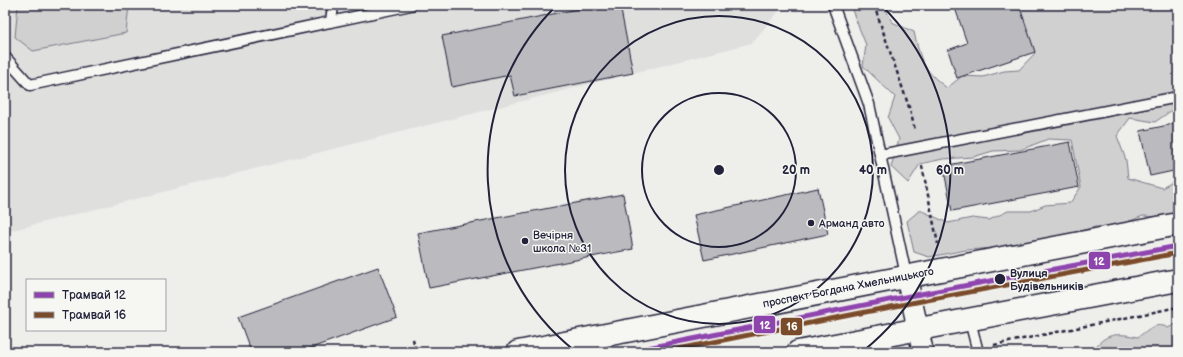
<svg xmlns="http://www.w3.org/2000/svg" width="1183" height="357" font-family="'Balsamiq Sans',sans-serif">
<rect width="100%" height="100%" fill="#eeeeeb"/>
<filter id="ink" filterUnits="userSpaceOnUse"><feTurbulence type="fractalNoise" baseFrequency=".025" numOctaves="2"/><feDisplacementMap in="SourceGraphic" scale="8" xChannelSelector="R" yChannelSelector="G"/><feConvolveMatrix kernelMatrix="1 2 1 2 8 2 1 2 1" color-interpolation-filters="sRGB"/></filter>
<g filter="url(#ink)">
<path fill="#dfdfde" d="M 5,5 L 778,5 L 779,11 L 752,43 L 5,232 Z"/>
<path fill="#d0d0d1" stroke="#797986" d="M 18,5 L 129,5 L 126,33 L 33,51 L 15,37 Z
M 850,5 L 884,5 L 892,22 L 914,32 C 921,61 922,69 947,88 L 962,76 L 983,77 L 1004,71 L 1019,70 L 1035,53 L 1019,5 L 1178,5 L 1178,109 L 1175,108 L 1155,122 L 1130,118 L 1117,136 L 1126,160 L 1128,178 L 1162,188 L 1178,179 L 1178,214 L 1169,218 L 1143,216 L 1114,227 L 1095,227 L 1068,234 L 996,248 L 966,250 L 929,257 L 914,252 L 907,221 L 920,210 L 948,223 L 972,218 L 989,220 L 1008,211 L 1031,211 L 1045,205 L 1070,203 L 1081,187 L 1072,140 L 1048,139 L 1020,150 L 993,151 L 973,157 L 943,159 L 920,164 L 908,183 L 891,167 L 899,139 L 888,118 L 895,97 L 863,66 L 866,45 Z
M 1178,323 L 1178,352 L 1092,352 C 1105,332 1117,333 1138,337 C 1148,330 1156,321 1168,328 Z"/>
<path fill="#bbbbbf" stroke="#22223b" d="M 598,5 L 620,5 L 633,73 L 515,96 L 510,75 L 452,87 L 442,36 Z
M 954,5 L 1019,5 L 1035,52 L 957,78 L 948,50 L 967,43 Z
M 1178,123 L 1178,170 L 1150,176 L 1140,131 Z
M 1070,142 L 1079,187 L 952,211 L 943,166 Z
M 818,188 L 828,234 L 704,260 L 694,215 Z
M 623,194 L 633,249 L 429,288 L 418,233 Z
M 378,267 L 397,317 L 300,352 L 251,352 L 238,317 Z"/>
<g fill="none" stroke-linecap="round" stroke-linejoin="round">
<defs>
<path id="service" d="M 833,5 L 869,104 L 906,275
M 331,22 L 333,5
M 5,57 L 30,85 L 411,5
M 880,155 L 1178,97
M 970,321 L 978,352"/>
<path id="minor" d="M 906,275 L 923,352"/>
<path id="secondary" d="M 518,352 L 1178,224
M 798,352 L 1178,280"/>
</defs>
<use href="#service" stroke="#22223b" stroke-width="13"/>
<use href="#minor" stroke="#22223b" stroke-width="23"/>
<use href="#secondary" stroke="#22223b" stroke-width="25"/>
<path stroke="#22223b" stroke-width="2.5" stroke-dasharray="4 3" stroke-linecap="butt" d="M 874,5 L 910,110 L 915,130
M 922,166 L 938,244
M 413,339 L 416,352
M 994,345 L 1178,307"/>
<use href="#service" stroke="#f6f6f2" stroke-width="10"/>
<use href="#minor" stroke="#f6f6f2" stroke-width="20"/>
<use href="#secondary" stroke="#f6f6f2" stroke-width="22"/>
<defs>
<path id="tram-1" d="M 627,352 L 910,296 L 1178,246"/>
<path id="tram-2" d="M 663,352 L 911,303 L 1178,253"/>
</defs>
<use href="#tram-1" stroke="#f6f6f2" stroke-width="8"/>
<use href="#tram-2" stroke="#f6f6f2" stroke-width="8"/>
<use href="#tram-1" stroke="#8e44ad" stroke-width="5"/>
<use href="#tram-2" stroke="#7a4b2a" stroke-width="5"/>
</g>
</g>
<g fill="none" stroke="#22223b" stroke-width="2">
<circle cx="719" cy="170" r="77"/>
<circle cx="719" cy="170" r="154"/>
<path d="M575 351A231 231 0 0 1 557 5M881 5A231 231 0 0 1 863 351"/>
</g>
<g fill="#22223b" stroke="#f6f6f2" stroke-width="1.5">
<circle cx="811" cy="223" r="4"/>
<circle cx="525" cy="241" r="4"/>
<circle cx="1000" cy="279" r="6"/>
</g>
<g text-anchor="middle" stroke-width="3" stroke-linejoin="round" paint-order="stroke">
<g font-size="11" fill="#22223b" stroke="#f6f6f2" text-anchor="start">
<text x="819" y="227">Арманд авто</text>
<text x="533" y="239">Вечірня<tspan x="533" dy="13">школа №31</tspan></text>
</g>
<g font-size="11" font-weight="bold" fill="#22223b" stroke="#f6f6f2" text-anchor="start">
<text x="1010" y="277">Вулиця<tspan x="1010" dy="13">Будівельників</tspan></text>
</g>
<g font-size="11" fill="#22223b" stroke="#f6f6f2">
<text transform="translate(848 287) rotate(-11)" y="4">проспект Богдана Хмельницького</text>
</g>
</g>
<circle cx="719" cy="170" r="6" fill="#22223b" stroke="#f6f6f2" stroke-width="2"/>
<g font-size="12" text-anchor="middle" font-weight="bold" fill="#22223b" stroke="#f6f6f2" stroke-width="3" stroke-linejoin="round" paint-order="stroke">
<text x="796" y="174">20 m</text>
<text x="873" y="174">40 m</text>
<text x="950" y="174">60 m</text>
</g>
<g stroke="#f6f6f2" stroke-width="1.5">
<rect x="1088" y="251" width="23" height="19" rx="4" fill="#8e44ad"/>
<rect x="753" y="315" width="23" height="19" rx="4" fill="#8e44ad"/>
<rect x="780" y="317" width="23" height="19" rx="4" fill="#7a4b2a"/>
</g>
<g font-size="11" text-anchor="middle" font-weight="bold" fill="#fff">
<text x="1099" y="265">12</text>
<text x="765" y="329">12</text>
<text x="792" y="330">16</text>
</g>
<rect width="1183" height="357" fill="none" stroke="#f6f6f2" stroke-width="20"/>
<rect x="10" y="10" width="1163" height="337" fill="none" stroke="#22223b" stroke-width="1.5" filter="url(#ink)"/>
<rect x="26" y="279" width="140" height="52" fill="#f6f6f2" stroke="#a1a1a9"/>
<rect x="34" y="292" width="20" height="6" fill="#8e44ad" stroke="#a1a1a9"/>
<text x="62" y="299" font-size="12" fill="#22223b">Трамвай 12</text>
<rect x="34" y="312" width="20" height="6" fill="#7a4b2a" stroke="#a1a1a9"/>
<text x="62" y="319" font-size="12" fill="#22223b">Трамвай 16</text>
</svg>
